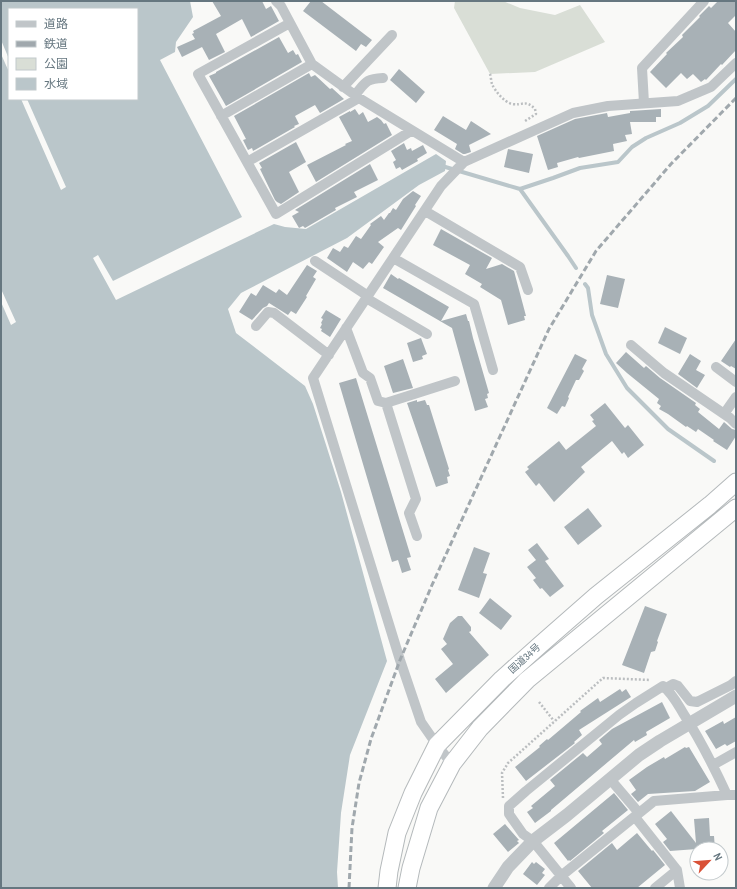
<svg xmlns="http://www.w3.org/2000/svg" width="737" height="889" font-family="'Archivo Narrow','Noto Sans JP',sans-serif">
<rect width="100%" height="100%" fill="#f9f9f7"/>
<path fill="#d9ded6" d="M 455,1 L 503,1 L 520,8 L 555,15 L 580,5 L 605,42 L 535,72 L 490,74 L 454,8 Z"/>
<path fill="#bac6ca" d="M 1,1 L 190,1 L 193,17 L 176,42 L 175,52 L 160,60 L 242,217 L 113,281 L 98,255 L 93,258 L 116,300 L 274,224 L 285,227 L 306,229 L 436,154 L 446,161 L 445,171 L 419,185 L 347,238 L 241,293 L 228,309 L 236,333 L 305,386 L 313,404 L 341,492 L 387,661 L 350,755 L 341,813 L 337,872 L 338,888 L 1,888 L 1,54 L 9,72 L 9,99 L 21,99 L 61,190 L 66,187 L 27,99 L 137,99 L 137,9 L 9,9 L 9,59 L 1,40 Z"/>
<path fill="#f9f9f7" d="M 1,289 L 16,322 L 11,325 L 1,302 Z"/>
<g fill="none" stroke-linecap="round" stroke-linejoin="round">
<path stroke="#bac6ca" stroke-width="4" d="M 442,166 L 520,189 L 553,178 L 580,168 L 618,162 L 632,147 L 646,138 L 680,123 L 708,106 L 736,79
M 520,189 L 568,256 L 576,268
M 585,284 L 588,288 L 592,315 L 606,354 L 627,388 L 668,429 L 714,461"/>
</g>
<path fill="#a8b1b6" d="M 212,1 L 262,1 L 266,9 L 271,6 L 279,21 L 251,37 L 242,19 L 216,34 L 225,52 L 209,60 L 202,47 L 182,57 L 177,47 L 195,39 L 192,34 L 194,33 L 193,31 L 221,16 Z
M 311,1 L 321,1 L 372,40 L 366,47 L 361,44 L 356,51 L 303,11 Z
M 718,1 L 736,1 L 736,15 L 728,23 L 736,32 L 736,50 L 722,65 L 721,64 L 706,80 L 705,79 L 701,82 L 693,74 L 687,79 L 681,73 L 666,88 L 650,72 L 667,54 L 666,53 L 683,37 L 682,35 L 700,17 L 699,16 L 709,6 L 711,8 Z
M 279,37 L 288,53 L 293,50 L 296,55 L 298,54 L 302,62 L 226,106 L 209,76 L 216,73 L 216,72 Z
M 399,69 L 425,92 L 416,103 L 390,80 Z
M 309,73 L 311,77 L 315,75 L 330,89 L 332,88 L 344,99 L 320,113 L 315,105 L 295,116 L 299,124 L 294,126 L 295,127 L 253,151 L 252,148 L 248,150 L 243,140 L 246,139 L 234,116 Z
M 355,109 L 359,115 L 363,112 L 368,122 L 377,117 L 381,120 L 384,124 L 386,123 L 392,135 L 316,182 L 307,165 L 346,145 L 345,144 L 352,141 L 339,117 L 350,111 L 350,112 Z
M 661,109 L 661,117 L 656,117 L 656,122 L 630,122 L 632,134 L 625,135 L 627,141 L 613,144 L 614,151 L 579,158 L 578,157 L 557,163 L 558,167 L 548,170 L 537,136 L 575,119 L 607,113 L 608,117 L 630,113 L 630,111 Z
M 443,116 L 466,130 L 471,121 L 491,134 L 469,145 L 471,152 L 465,154 L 463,154 L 455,149 L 457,144 L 434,130 Z
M 296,142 L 306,162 L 289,172 L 299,192 L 281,204 L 277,202 L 275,200 L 260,169 L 262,168 L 259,163 Z
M 404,143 L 407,150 L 411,148 L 412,151 L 423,145 L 427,153 L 417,159 L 418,161 L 402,170 L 400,167 L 396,169 L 393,162 L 396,160 L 391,151 Z
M 508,149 L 533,154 L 529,173 L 504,167 Z
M 370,164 L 378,180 L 354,192 L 357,197 L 335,208 L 336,210 L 305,228 L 303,226 L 299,228 L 292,216 L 299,212 L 295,210 Z
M 413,191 L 421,196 L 415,205 L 416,206 L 401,230 L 398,228 L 378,242 L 384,247 L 372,264 L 369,262 L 363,269 L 353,262 L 347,272 L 327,258 L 333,248 L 340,252 L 344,246 L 348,248 L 356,236 L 361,239 L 371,225 L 370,224 L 381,216 L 384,220 L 389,213 L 390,213 L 393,208 L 396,210 L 403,199 Z
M 441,229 L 492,258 L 486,269 L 502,264 L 514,271 L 526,316 L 524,316 L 525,320 L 508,325 L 501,300 L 480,287 L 482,284 L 465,274 L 470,265 L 433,245 Z
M 307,265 L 317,271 L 313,277 L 316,279 L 306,296 L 307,297 L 296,314 L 291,311 L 288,315 L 269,303 L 267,306 L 263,308 L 252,320 L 239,312 L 251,293 L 256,296 L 263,285 L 276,293 L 279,289 L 287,295 Z
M 391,274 L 398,279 L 399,278 L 449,307 L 441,321 L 466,314 L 468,321 L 469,321 L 473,338 L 489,393 L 487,394 L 488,398 L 485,399 L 488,407 L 475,411 L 452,328 L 383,288 Z
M 607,275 L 625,279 L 618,308 L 600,304 Z
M 326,310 L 341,319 L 330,337 L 321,331 L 322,329 L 320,328 L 322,324 L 321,323 L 323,319 L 321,318 Z
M 665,327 L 687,338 L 680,354 L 658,343 Z
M 421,338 L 427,354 L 422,356 L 423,359 L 413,362 L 407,343 Z
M 736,339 L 736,369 L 731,366 L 730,367 L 721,361 Z
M 626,352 L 644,368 L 646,366 L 660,378 L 696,403 L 695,405 L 700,409 L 698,412 L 719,429 L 724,422 L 732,429 L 736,430 L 736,436 L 727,450 L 713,441 L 714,440 L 698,429 L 696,432 L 687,426 L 686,427 L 668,414 L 659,409 L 661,406 L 657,403 L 659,399 L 627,373 L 616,363 Z
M 575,354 L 587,360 L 582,369 L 584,371 L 579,380 L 576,380 L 568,397 L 569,398 L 565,407 L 562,406 L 557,414 L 547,408 Z
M 690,354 L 701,361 L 696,370 L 705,375 L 697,388 L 678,374 Z
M 403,359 L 413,388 L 393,393 L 384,366 Z
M 356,378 L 411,557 L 407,558 L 411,570 L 402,573 L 398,560 L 392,562 L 339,383 Z
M 417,400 L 417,402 L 425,400 L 427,405 L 429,405 L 449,469 L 448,470 L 450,476 L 447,477 L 448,483 L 436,487 L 407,403 Z
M 605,403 L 625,428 L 628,425 L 644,445 L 628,458 L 624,452 L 622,454 L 612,441 L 581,467 L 585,472 L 554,502 L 539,483 L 536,486 L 525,472 L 529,469 L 527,467 L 559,441 L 566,450 L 596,426 L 592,421 L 594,420 L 590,415 Z
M 588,508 L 602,526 L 578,545 L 564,527 Z
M 537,543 L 549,559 L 545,561 L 564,586 L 550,597 L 542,588 L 540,589 L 533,580 L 536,578 L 527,567 L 536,560 L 528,550 Z
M 474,547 L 490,553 L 483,573 L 487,574 L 479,598 L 458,590 Z
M 490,598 L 512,616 L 501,630 L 479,613 Z
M 645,606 L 667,614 L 657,641 L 658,642 L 655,651 L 651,652 L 644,673 L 622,665 Z
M 458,616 L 462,616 L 471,627 L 471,631 L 469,632 L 489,655 L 446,693 L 435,679 L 453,664 L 441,649 L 447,644 L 443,639 L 450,623 Z
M 620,689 L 622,692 L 626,689 L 631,697 L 579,730 L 582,735 L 574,742 L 575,743 L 526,781 L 515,767 L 540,747 L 539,746 L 547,739 L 548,740 L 581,712 L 580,711 L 598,698 L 600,702 Z
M 662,702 L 670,718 L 646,732 L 647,735 L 635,742 L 634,740 L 551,810 L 551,811 L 535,823 L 527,812 L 533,808 L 531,806 L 555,786 L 550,780 L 583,753 L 587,757 L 602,744 L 599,740 L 612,729 Z
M 736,717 L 736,741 L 727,746 L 725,744 L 716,749 L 705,731 L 723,721 L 724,724 Z
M 685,747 L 686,748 L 689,747 L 710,782 L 695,791 L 648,794 L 638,802 L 631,794 L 636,790 L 629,780 L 647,767 L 664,757 L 665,759 Z
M 614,793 L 628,810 L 602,831 L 604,833 L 570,861 L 569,860 L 568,861 L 554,843 Z
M 671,811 L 696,843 L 694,819 L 709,818 L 710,836 L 714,836 L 715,849 L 697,849 L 670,851 L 663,842 L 667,839 L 655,824 Z
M 505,824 L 519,840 L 517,841 L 519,843 L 508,852 L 493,834 Z
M 637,833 L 652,851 L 653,850 L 665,865 L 637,888 L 592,888 L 578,871 L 612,843 L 617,850 Z
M 532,862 L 534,864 L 536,862 L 545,869 L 542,873 L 545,875 L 537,885 L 523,874 Z"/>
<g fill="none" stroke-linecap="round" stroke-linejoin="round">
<defs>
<path id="trunk" d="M 387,888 L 389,871 L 397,833 L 413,793 L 437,745 L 502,679 L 540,645 L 596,596 L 710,505 L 736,482
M 407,888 L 411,868 L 429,808 L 452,764 L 480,728 L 527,680 L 736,508"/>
</defs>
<use href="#trunk" stroke="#b4b9bb" stroke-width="19"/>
<path stroke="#bbbec0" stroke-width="2.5" stroke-dasharray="2 2" stroke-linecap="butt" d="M 490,74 C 491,77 491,81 492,84 C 495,91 504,102 512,104 C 523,106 525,99 535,109 L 536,114 L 525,121
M 539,702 L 554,721
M 503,798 L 502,773 L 508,763 L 603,678 L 650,680"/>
<path stroke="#c0c5c8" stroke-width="10" d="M 276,1 L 281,6 L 312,64 L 359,98 L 464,162
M 290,23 L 198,74 L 276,214 L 411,131
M 343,87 L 392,35
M 355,95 C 366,82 365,79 383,78
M 644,103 L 642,68 L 704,1
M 221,116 L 312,64
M 247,162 L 359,98
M 425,211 L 520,267 L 528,290
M 393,258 L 474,304 L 493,370
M 315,261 L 368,296
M 366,298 L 427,334
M 256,326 L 268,312 L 274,313 L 329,355
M 346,328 L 363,373 L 370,378 L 378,401 L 386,403 L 416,499 L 409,513 L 417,536
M 631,345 L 664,373 L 730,418 L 736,424
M 716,367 L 736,382
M 386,403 L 455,381
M 724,414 L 736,397
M 666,688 L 673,684 L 678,686 L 690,701 L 697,702 L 731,685 L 736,681
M 452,764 L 437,745 L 421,722 L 400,660 L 313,378 L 441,186 L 464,162 L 573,113 L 608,106 L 678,101 L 711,87 L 736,63
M 713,765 L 736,752
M 610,779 L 639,813
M 635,817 L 677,870
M 549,888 L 561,876 L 654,801 L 727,795
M 571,888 L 533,841 L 523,834 L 509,814 L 509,806 L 526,791 L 619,715 L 636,703 L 663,686 C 672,693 677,703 683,713 C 700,739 714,767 727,795 L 736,795
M 655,888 L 677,870 L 680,888"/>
<path stroke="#c0c5c8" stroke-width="13" d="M 494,888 L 508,867 L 533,841 L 567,815 L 639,755 L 660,741 L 736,696"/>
<use href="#trunk" stroke="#fff" stroke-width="17"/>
<path stroke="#a0a8ad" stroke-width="3" stroke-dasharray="6 3" stroke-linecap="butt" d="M 349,888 L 352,828 L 359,783 L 371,739 L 400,660 L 432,585 L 549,329 L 596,251 L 671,164 L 736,98"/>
</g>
<g text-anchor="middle" stroke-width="4" stroke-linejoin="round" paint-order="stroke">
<g font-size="10" fill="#667780" stroke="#fff">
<text transform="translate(524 658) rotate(-42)" y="4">国道34号</text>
</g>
</g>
<rect width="737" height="889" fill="none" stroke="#667780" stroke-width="4"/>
<rect x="8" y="8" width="130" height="92" fill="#ffffff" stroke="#c2c9cc"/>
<rect x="16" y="21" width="20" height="6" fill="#c0c5c8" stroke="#c2c9cc"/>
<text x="44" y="28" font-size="12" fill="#667780">道路</text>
<rect x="16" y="41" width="20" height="6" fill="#a0a8ad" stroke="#c2c9cc"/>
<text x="44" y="48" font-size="12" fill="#667780">鉄道</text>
<rect x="16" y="58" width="20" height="12" fill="#d9ded6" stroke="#c2c9cc"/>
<text x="44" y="68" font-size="12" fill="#667780">公園</text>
<rect x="16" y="78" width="20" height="12" fill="#bac6ca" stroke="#c2c9cc"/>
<text x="44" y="88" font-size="12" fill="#667780">水域</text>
<g transform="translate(709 861) rotate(64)"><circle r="19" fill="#ffffff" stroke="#c2c9cc"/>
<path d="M0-3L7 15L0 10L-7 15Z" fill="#d95137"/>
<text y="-6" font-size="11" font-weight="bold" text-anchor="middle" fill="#667780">N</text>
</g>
</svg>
